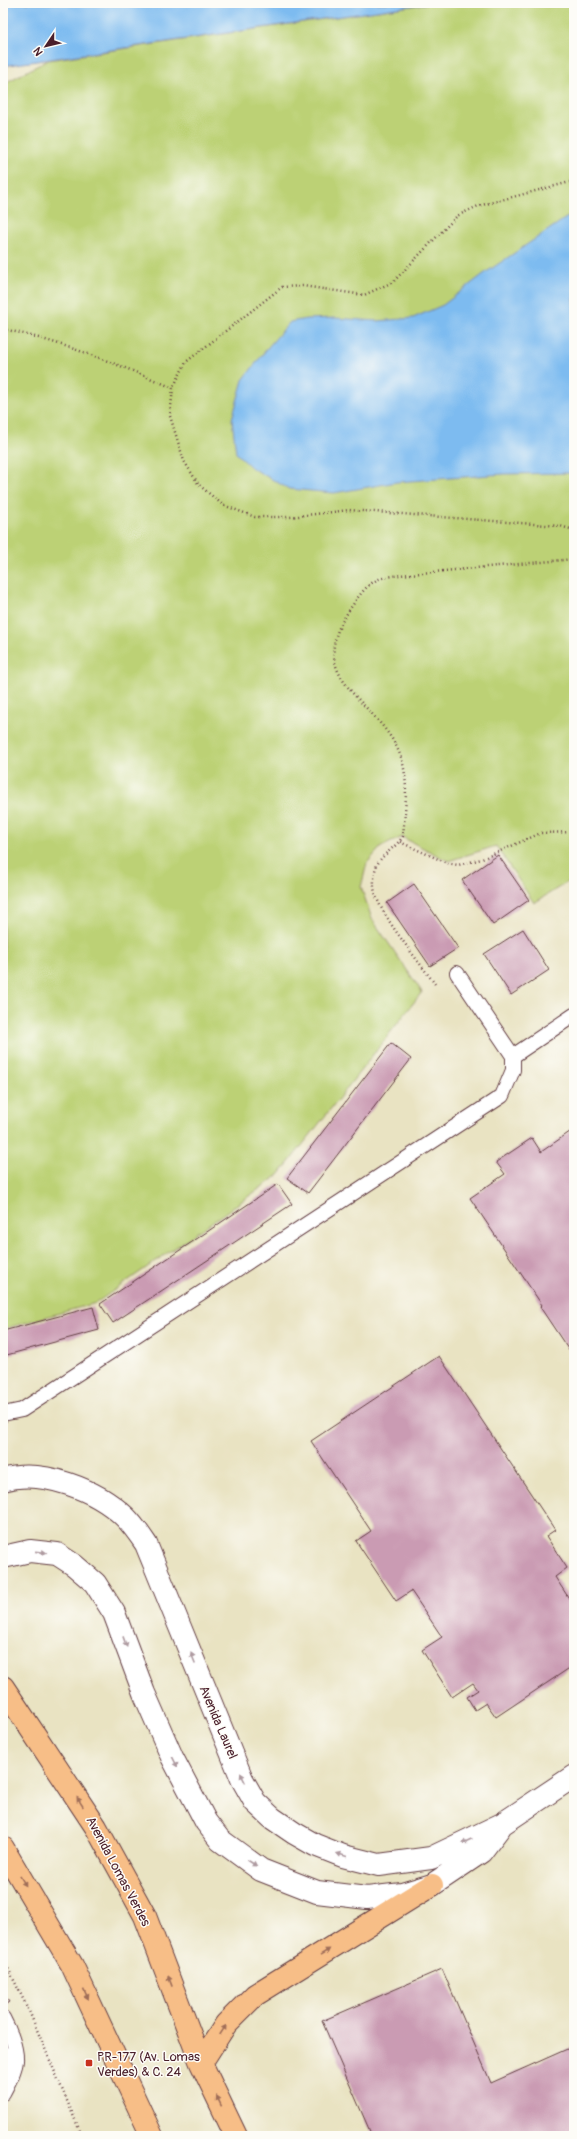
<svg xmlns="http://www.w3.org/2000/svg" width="577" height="2139" font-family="Pangolin,sans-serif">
<rect width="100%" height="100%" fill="#fdfcf7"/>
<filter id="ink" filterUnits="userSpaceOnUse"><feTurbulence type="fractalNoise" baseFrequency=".025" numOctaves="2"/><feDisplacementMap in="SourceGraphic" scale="8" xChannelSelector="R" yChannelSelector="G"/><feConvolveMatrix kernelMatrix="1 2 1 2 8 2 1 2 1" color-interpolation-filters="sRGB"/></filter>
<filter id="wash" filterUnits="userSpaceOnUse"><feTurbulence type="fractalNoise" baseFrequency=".012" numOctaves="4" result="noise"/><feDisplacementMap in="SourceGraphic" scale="16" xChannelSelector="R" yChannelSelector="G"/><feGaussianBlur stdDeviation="0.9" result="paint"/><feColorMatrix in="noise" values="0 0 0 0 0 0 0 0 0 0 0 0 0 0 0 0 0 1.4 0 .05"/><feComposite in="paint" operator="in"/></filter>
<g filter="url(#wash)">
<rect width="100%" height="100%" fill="#e9e3c2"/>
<path fill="#bcd175" stroke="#837850" d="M 431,3 L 574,3 L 574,878 L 534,903 L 496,846 L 448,861 L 402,837 L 381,847 L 367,863 L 361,887 L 372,919 L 422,992 L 279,1175 L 96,1303 L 3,1329 L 3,84 L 48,60 Z"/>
<path fill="#7dbbf0" stroke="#646d8e" d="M 3,3 L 431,3 L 3,66 Z
M 574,215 L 574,473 L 504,474 L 397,482 L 334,493 L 289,489 L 252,468 L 236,453 L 232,419 L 243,380 L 269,346 L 290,322 L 306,319 L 335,318 L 377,321 L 413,318 L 443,305 L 485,273 L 566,218 Z"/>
<g id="blocks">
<path fill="#ca9bb3" d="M 498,855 L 529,900 L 493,925 L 462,880 Z
M 414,884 L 458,948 L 430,966 L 387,903 Z
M 523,929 L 549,970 L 511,995 L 484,954 Z
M 391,1043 L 411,1059 L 308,1193 L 287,1178 Z
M 574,1129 L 574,1358 L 540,1307 L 542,1305 L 470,1198 L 505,1174 L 496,1162 L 532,1138 L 541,1152 Z
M 278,1184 L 292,1204 L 113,1323 L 100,1304 Z
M 93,1307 L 99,1330 L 3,1356 L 3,1331 Z
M 439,1356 L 555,1530 L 546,1536 L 567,1568 L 555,1577 L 574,1606 L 574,1665 L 496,1717 L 486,1703 L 475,1710 L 467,1697 L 478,1690 L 473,1683 L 452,1697 L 422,1650 L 442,1637 L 411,1591 L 396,1601 L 356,1541 L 371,1531 L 311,1441 Z
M 442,1969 L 491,2083 L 574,2046 L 574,2136 L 372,2136 L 322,2021 Z
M 3,1993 L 9,2002 L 3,2006 Z"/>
</g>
</g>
<g filter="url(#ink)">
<use href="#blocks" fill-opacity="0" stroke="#623c42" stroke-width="1"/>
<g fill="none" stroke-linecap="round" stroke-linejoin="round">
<defs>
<path id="service" d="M 457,973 L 513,1056
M 3,1414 L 22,1410 L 502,1096 L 513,1070 L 513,1056 L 574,1015
M 3,2018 C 9,2029 17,2048 16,2061 C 15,2072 8,2083 3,2093
M 3,2053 L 12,2076"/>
<path id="tertiary" d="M 3,1480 C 42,1468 97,1490 125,1517 C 133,1525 140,1535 146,1544 L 242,1779 L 255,1802 L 272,1818 L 294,1833 L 315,1845 L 343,1856 L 379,1865 L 431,1858 L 502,1824 L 574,1776
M 3,1557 L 30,1551 L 57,1554 L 74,1565 L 95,1583 L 114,1613 L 144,1693 L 172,1757 L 206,1822 L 220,1840 L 261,1870 L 317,1892 L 367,1898 L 402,1894 L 432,1885 L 481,1852 L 500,1827"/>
<path id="trunk" d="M 3,1687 L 96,1827 L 145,1916 L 201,2063 L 236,2136
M 3,1848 L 72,1965 L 152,2136
M 201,2063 L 226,2024 L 255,1995 L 432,1885"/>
</defs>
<use href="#service" stroke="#623c42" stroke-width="16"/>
<use href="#tertiary" stroke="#623c42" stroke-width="24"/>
<use href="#trunk" stroke="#623c42" stroke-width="24"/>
<path stroke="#623c42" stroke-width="2.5" stroke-dasharray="1 3" stroke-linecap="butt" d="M 574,181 L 478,206 L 457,216 L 393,282 L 364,295 L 303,286 L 282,287 L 186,362 L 173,388 L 170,416 L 184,461 L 199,485 L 223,505 L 255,517 L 290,517 L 349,510 L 560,526 L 574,530
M 3,329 C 62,342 118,364 173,388
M 400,842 L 447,863 L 458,865 L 482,859 L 541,833 L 574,832
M 435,984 C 420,963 380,915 375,892 C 373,887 374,877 375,871 C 378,855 396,849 403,836 C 405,810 410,777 399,752 C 376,699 303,679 348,612 C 356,600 365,585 379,579 C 385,577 394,576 400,575 L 574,559
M 3,1958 L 29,2011 L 82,2136"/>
<use href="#service" stroke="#fff" stroke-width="14"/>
<use href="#tertiary" stroke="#fff" stroke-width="22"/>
<use href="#trunk" stroke="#f7be87" stroke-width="22"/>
</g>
<defs><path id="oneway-solid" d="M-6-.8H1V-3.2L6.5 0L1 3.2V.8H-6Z"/></defs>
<g fill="#ae9aa0">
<use href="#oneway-solid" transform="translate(41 1552) rotate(6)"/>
<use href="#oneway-solid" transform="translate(125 1642) rotate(70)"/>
<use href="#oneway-solid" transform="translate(193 1658) rotate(-112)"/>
<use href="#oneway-solid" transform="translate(175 1762) rotate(63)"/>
<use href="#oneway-solid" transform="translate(243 1778) rotate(-116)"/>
<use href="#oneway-solid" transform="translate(467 1841) rotate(155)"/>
<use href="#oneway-solid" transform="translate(342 1855) rotate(-162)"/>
<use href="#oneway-solid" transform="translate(252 1863) rotate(33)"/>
</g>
<g fill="#a06e59">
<use href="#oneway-solid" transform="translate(80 1802) rotate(-123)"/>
<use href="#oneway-solid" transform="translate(23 1881) rotate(59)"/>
<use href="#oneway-solid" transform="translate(325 1952) rotate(-32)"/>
<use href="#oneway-solid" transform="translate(170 1981) rotate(-111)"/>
<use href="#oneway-solid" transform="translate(86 1994) rotate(65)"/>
<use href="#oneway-solid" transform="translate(223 2030) rotate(-57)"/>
<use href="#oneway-solid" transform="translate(219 2101) rotate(-115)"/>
</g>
</g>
<rect fill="#c8321e" stroke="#fdfcf7" stroke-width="1.5" x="85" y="2059" width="8" height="8" rx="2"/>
<g text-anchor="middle" stroke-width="3" stroke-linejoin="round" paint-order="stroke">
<g font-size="13" fill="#4a1f2b" stroke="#fdfcf7">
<text transform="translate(219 1722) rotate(67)" y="5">Avenida Laurel</text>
<text transform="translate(119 1871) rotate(62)" y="5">Avenida Lomas Verdes</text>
</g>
<g font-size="13" fill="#4a1f2b" stroke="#fdfcf7" text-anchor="start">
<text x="97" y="2061">PR-177 (Av. Lomas<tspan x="97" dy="15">Verdes) &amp; C. 24</tspan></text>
</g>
</g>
<rect width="577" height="2139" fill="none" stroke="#fdfcf7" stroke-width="16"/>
<g transform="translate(46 46) rotate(235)" stroke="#fdfcf7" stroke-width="3" paint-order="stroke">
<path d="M0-3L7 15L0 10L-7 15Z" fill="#4a1f2b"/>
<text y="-6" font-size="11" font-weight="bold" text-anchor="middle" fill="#4a1f2b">N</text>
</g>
</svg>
